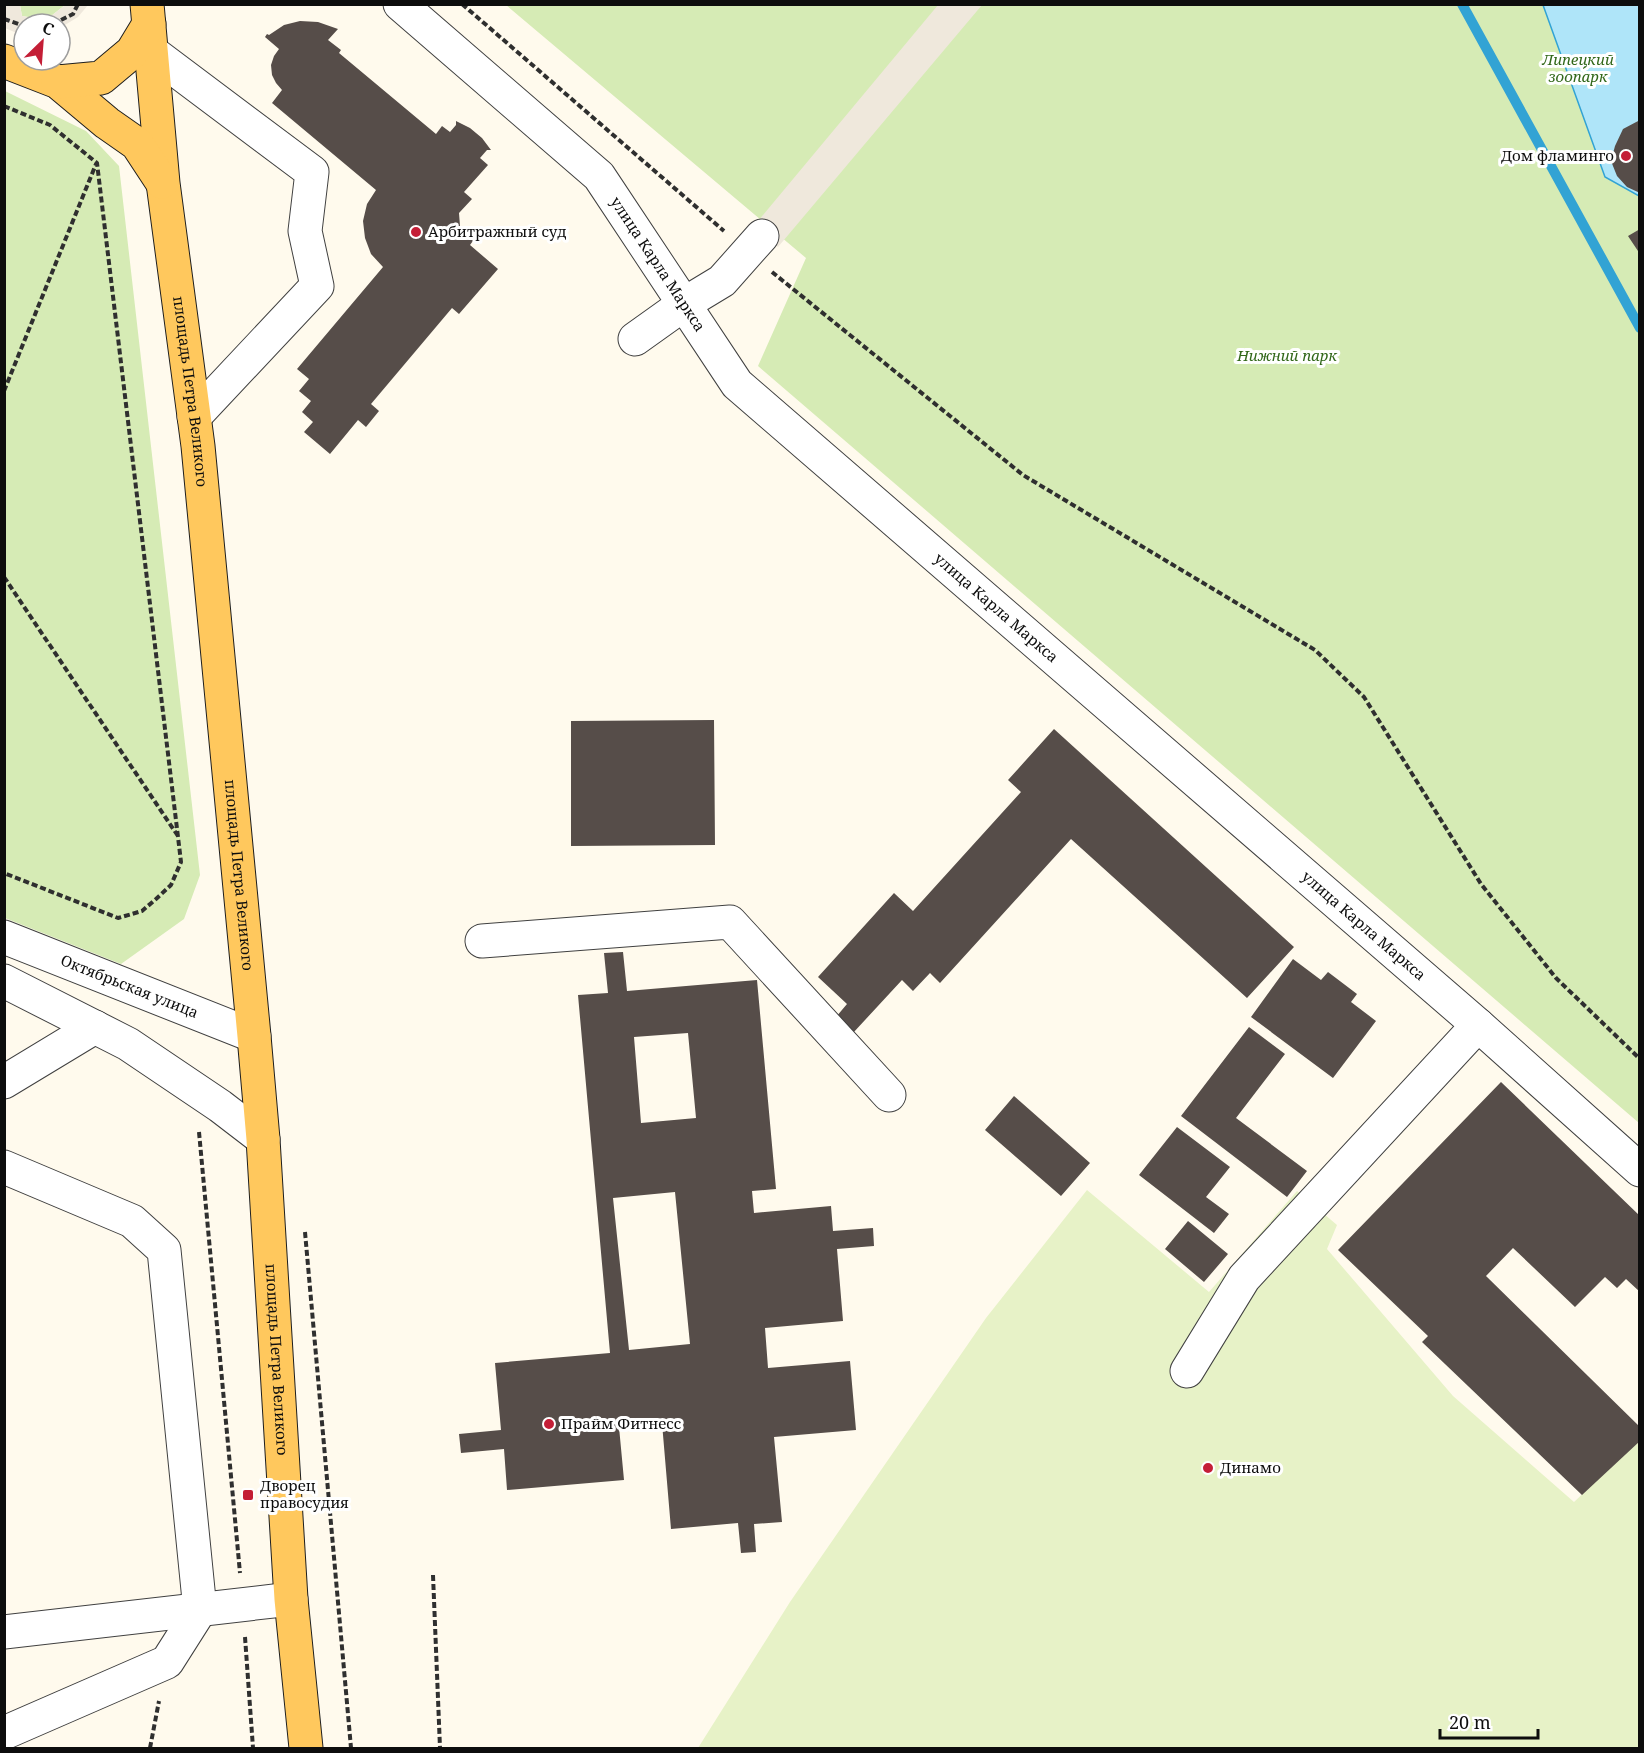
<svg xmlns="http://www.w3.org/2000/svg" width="1644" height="1753" font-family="'Noto Serif',serif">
<rect width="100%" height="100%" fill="#fffaed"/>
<path fill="#d6ebb5" d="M 20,5 L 65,5 L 46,20 L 22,16 Z
M 506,5 L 1639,5 L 1639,1123 L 758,366 L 806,258 Z
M 5,91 L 86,131 L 119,166 L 200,875 L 184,919 L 121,964 L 5,918 Z"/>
<path fill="#e7f2c7" d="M 1087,1190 L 1209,1292 L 1297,1191 L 1337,1225 L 1327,1249 L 1453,1396 L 1574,1502 L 1639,1441 L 1639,1748 L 698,1748 L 790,1602 L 986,1318 Z"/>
<path fill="#efe8dc" d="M 4,5 L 20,5 L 22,16 L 46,20 L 65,5 L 88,5 L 78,17 L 60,28 L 60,24 L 24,24 L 24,34 L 19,34 L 5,28 Z
M 938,5 L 982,5 L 778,247 L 762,236 L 753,227 Z"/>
<path fill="#afe5f9" stroke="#32a3d4" stroke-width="1.5" d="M 1543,5 L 1639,5 L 1639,196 L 1605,177 Z"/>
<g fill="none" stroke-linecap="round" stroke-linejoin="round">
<path stroke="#32a3d4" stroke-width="10" d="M 1462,4 L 1640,328"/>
</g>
<path fill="#564d49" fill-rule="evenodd" d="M 300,21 L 318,22 L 338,29 L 328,40 L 341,50 L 339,53 L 436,134 L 442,126 L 450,132 L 456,125 L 456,121 L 470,128 L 482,138 L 491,150 L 487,150 L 480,158 L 488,165 L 464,192 L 472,199 L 459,213 L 460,226 L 475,238 L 470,245 L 498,269 L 459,314 L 452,308 L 371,404 L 379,411 L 366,427 L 358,420 L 330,454 L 304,432 L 313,422 L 302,412 L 311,401 L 299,391 L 309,379 L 297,369 L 383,267 L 371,254 L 365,238 L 363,221 L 367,204 L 376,190 L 272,103 L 282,90 L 276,83 L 272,75 L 271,65 L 274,56 L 279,49 L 265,37 L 267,34 L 269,35 L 284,25 Z
M 1640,120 L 1639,156 L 1640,193 L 1627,187 L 1617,176 L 1611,161 L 1615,146 L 1623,129 Z
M 1640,229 L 1640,254 L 1628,236 Z
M 714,720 L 715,845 L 571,846 L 571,721 Z
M 1054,729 L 1294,947 L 1247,998 L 1071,839 L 940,983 L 930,973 L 913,991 L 902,980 L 853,1033 L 836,1017 L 847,1004 L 818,977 L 894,893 L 913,911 L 1021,792 L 1008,780 Z
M 623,952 L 627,991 L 757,980 L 776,1189 L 752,1191 L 754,1213 L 831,1206 L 833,1231 L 873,1228 L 874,1246 L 837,1249 L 843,1321 L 765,1328 L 768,1368 L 850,1361 L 856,1430 L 774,1437 L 782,1522 L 754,1524 L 756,1552 L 741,1553 L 738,1523 L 671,1529 L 662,1423 L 619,1427 L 624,1480 L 507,1490 L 504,1449 L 461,1453 L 459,1434 L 501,1430 L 495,1363 L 610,1353 L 578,995 L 608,993 L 604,953 ZM 688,1033 L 696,1118 L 641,1123 L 634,1037 ZM 675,1192 L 690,1344 L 629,1350 L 613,1198 Z
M 1293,959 L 1321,980 L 1328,972 L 1357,994 L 1351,1002 L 1376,1021 L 1333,1078 L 1251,1017 Z
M 1249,1027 L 1285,1054 L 1236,1118 L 1307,1171 L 1287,1197 L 1181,1116 Z
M 1501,1082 L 1640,1216 L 1640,1292 L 1626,1279 L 1617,1288 L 1605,1277 L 1575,1307 L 1513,1248 L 1486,1276 L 1640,1427 L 1640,1441 L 1582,1495 L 1422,1342 L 1428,1336 L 1338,1250 Z
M 1014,1096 L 1090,1163 L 1061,1196 L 985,1130 Z
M 1177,1127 L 1230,1167 L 1206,1197 L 1229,1214 L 1214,1233 L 1139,1175 Z
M 1188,1221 L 1228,1254 L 1204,1282 L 1165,1249 Z"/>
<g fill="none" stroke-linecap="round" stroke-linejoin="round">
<defs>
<g id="minor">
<path id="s1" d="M 400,4 L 599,176 L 737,384 L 1478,1025 L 1640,1170"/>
<path d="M 152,52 L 312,172 L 305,231 L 317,286 L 194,417"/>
<path d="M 635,339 L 684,304 L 722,281 L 762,236"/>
<path id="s2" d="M 4,937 L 254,1036"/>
<path d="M 482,941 L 730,922 L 889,1095"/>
<path d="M 4,981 L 128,1044 L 220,1106 L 263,1139"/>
<path d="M 4,1082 L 95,1027"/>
<path d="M 4,1167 L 132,1221 L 164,1250 L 200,1610 L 167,1662 L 4,1733"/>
<path d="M 1187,1371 L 1244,1278 L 1478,1025"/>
<path d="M 4,1632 L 291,1599"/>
</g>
<g id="major">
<path id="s3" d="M 147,4 L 163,183 L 198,446 L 254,1036 L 263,1139 L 291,1599 L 306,1748"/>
<path d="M 4,61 L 58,82 L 107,123 L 137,144 L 162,182"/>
<path d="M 58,82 L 101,78 L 132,52 L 149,24"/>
</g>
</defs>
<use href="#minor" stroke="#404040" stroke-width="35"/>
<use href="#major" stroke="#1e1e1e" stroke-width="35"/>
<path stroke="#2f2f2f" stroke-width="4" stroke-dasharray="6 3" stroke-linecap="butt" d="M 462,4 L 724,231
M 4,19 L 24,26
M 53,24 L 73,14 L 78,4
M 4,106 L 50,125 L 97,163 L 181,862 L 171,885 L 156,899 L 142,911 L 118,918 L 4,873
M 772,272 L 1023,475 L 1315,650 L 1364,697 L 1481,884 L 1556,978 L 1640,1059
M 4,391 L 96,164
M 4,577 L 178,836
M 199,1132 L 240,1573
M 305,1232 L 351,1748
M 433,1575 L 440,1748
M 245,1637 L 253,1748
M 150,1748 L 159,1701"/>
<use href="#minor" stroke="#fff" stroke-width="33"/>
<use href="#major" stroke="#ffc85d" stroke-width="33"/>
</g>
<g fill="#c41e36" stroke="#fff" stroke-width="2">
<circle cx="1626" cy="156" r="6"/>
<circle cx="416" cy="232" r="6"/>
<circle cx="549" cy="1424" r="6"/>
<circle cx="1208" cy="1468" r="6"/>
<rect x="242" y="1489" width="12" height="12" rx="3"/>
</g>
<g text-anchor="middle" stroke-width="6" stroke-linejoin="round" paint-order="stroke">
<g font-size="15" font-style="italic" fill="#32681a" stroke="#fff">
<text x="1578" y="65">Липецкий<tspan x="1578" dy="17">зоопарк</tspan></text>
<text x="1287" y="361">Нижний парк</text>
</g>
<g font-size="15" fill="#0d0d0d" stroke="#fff" text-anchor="start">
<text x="1614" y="161" text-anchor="end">Дом фламинго</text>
<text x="428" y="237">Арбитражный суд</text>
<text x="561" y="1429">Прайм Фитнесс</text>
<text x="1220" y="1473">Динамо</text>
<text x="260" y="1491">Дворец<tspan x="260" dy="17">правосудия</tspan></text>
</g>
<g font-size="15" fill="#0d0d0d" stroke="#fff">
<text dy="5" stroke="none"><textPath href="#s1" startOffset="369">улица Карла Маркса</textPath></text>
<text dy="5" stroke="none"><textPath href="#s3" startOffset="390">площадь Петра Великого</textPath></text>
<text dy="5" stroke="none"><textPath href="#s1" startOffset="855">улица Карла Маркса</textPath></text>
<text dy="5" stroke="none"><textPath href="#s3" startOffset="876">площадь Петра Великого</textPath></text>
<text dy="5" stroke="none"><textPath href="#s1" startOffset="1341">улица Карла Маркса</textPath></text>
<text dy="5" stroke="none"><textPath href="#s2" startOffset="135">Октябрьская улица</textPath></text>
<text dy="5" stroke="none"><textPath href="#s3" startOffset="1362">площадь Петра Великого</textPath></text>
</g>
</g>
<rect width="1644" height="1753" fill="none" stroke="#0d0d0d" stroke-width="12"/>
<g transform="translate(42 42) rotate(25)"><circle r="28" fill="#ffffff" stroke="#9e9e9e" stroke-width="1.5"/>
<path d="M0-4.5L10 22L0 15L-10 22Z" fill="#c41e36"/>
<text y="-9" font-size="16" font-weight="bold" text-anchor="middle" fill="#0d0d0d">С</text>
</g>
<path d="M1440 1729v9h98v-9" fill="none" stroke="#0d0d0d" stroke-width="3"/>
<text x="1449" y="1729" font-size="18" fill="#0d0d0d" stroke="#ffffff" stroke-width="4.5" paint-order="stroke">20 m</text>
</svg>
